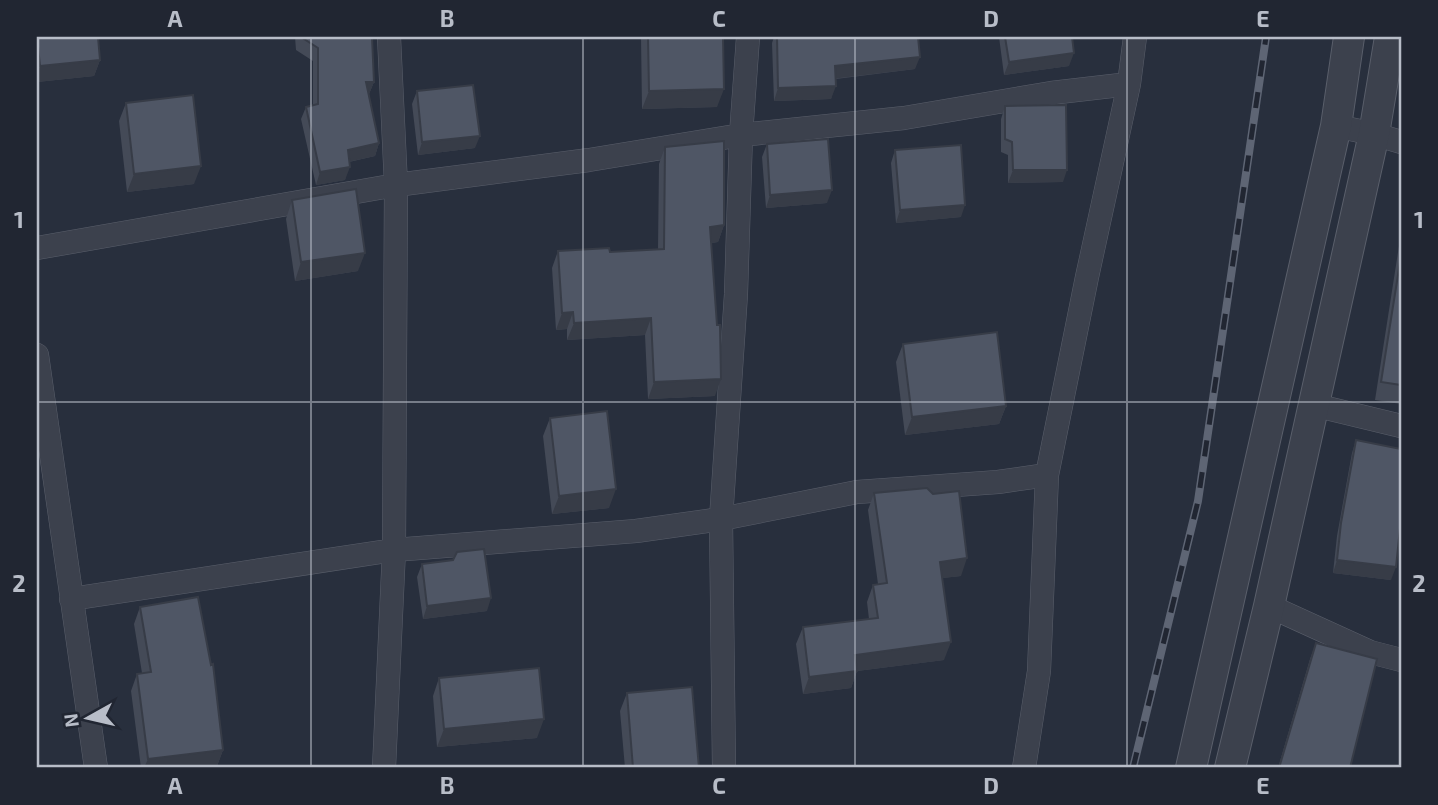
<svg xmlns="http://www.w3.org/2000/svg" width="1438" height="805" font-family="'Exo 2',sans-serif">
<rect width="100%" height="100%" fill="#282f3d"/>
<g fill="none" stroke-linecap="round" stroke-linejoin="round">
<defs>
<path id="minor" d="M 1336,126 L 1374,134 L 1401,142
M 37,248 L 396,185 L 589,160 L 741,135 L 904,118 L 1051,93 L 1129,84
M 37,355 L 96,768
M 1314,405 L 1401,426
M 71,599 L 394,550 L 636,531 L 721,519 L 857,492 L 998,482 L 1047,475
M 1269,606 L 1370,652 L 1401,660
M 384,768 L 394,550 L 396,185 L 389,37
M 724,768 L 721,519 L 736,294 L 741,135 L 748,37
M 1024,768 L 1039,671 L 1047,475 L 1087,277 L 1129,84 L 1135,37"/>
<path id="tertiary" d="M 1191,768 L 1336,126 L 1349,37
M 1230,768 L 1269,606 L 1374,134 L 1390,37"/>
</defs>
<use href="#minor" stroke="#5a5f6b" stroke-width="24"/>
<use href="#tertiary" stroke="#5a5f6b" stroke-width="32"/>
<use href="#minor" stroke="#3c414d" stroke-width="23"/>
<use href="#tertiary" stroke="#3c414d" stroke-width="30"/>
<defs>
<path id="rail" d="M 1133,768 L 1198,501 L 1266,37"/>
</defs>
<use href="#rail" stroke="#5e6574" stroke-width="8"/>
<use href="#rail" stroke="#212632" stroke-width="5" stroke-dasharray="16" stroke-linecap="butt"/>
</g>
<path fill="#444a57" d="M 37,37 L 100,60 L 94,76 L 37,82 Z
M 295,37 L 372,37 L 374,82 L 369,94 L 379,143 L 375,156 L 349,162 L 345,180 L 316,185 L 301,119 L 306,107 L 313,105 L 313,61 L 296,50 Z
M 641,37 L 723,37 L 717,107 L 642,109 Z
M 774,37 L 918,37 L 915,69 L 836,79 L 831,99 L 774,101 L 772,43 Z
M 999,37 L 1072,37 L 1069,66 L 1004,75 Z
M 417,91 L 475,148 L 418,155 L 412,104 Z
M 126,103 L 194,184 L 127,192 L 119,121 Z
M 1005,106 L 1063,182 L 1008,183 L 1008,155 L 1001,152 L 1001,119 Z
M 767,144 L 827,203 L 766,208 L 762,157 Z
M 665,147 L 724,225 L 718,242 L 711,243 L 715,396 L 648,399 L 645,335 L 567,340 L 567,329 L 556,330 L 552,268 L 558,251 L 610,252 L 658,249 L 659,164 Z
M 895,150 L 961,217 L 896,223 L 891,163 Z
M 292,200 L 358,271 L 295,281 L 286,219 Z
M 1401,233 L 1401,404 L 1375,400 Z
M 903,344 L 1006,406 L 999,424 L 905,435 L 896,362 Z
M 550,418 L 609,508 L 552,514 L 543,436 Z
M 1356,440 L 1391,580 L 1333,573 L 1337,536 L 1352,453 Z
M 874,493 L 961,576 L 942,578 L 944,660 L 857,671 L 851,688 L 803,694 L 796,644 L 803,627 L 869,619 L 867,602 L 873,585 L 878,584 L 868,510 Z
M 453,560 L 487,611 L 423,619 L 417,577 L 422,564 Z
M 140,607 L 223,750 L 217,766 L 202,768 L 141,768 L 131,691 L 137,674 L 142,673 L 134,624 Z
M 1316,643 L 1350,768 L 1278,768 L 1310,659 Z
M 439,678 L 537,738 L 437,747 L 433,696 Z
M 627,693 L 699,768 L 625,768 L 620,711 Z"/>
<path fill="#373c47" d="M 1074,53 L 1069,66 L 1004,75 L 1009,62 Z
M 920,57 L 915,69 L 831,79 L 835,66 Z
M 100,60 L 94,76 L 37,82 L 37,74 L 40,66 Z
M 366,82 L 374,82 L 369,94 Z
M 836,86 L 831,99 L 774,101 L 778,88 Z
M 724,89 L 717,107 L 642,109 L 649,91 Z
M 480,136 L 475,148 L 418,155 L 422,142 Z
M 379,143 L 375,156 L 343,163 L 348,150 Z
M 201,166 L 194,184 L 127,192 L 134,174 Z
M 350,167 L 345,180 L 316,185 L 320,172 Z
M 1013,170 L 1067,170 L 1063,182 L 1008,183 Z
M 832,190 L 827,203 L 766,208 L 770,195 Z
M 965,205 L 961,217 L 896,223 L 900,210 Z
M 724,225 L 718,242 L 704,244 L 710,227 Z
M 365,253 L 358,271 L 295,281 L 301,262 Z
M 573,312 L 567,329 L 556,330 L 562,313 Z
M 651,318 L 645,335 L 567,340 L 574,323 Z
M 721,379 L 715,396 L 648,399 L 654,382 Z
M 1006,406 L 999,424 L 905,435 L 912,417 Z
M 616,489 L 609,508 L 552,514 L 559,496 Z
M 967,558 L 961,576 L 934,579 L 940,562 Z
M 1337,560 L 1396,567 L 1391,580 L 1333,573 Z
M 491,598 L 487,611 L 423,619 L 427,606 Z
M 951,642 L 944,660 L 857,671 L 851,688 L 803,694 L 809,677 L 855,655 Z
M 544,719 L 537,738 L 437,747 L 444,729 Z
M 223,750 L 217,766 L 202,768 L 144,768 L 148,759 Z"/>
<path fill="#4f5665" stroke="#373c47" stroke-width="2" d="M 37,37 L 98,37 L 100,60 L 40,66 Z
M 301,37 L 372,37 L 374,82 L 366,82 L 379,143 L 348,150 L 350,167 L 320,172 L 306,107 L 318,104 L 318,48 Z
M 648,37 L 723,37 L 724,89 L 649,91 Z
M 777,37 L 918,37 L 920,57 L 835,66 L 836,86 L 778,88 Z
M 1005,37 L 1072,37 L 1074,53 L 1009,62 Z
M 473,85 L 480,136 L 422,142 L 417,91 Z
M 193,95 L 201,166 L 134,174 L 126,103 Z
M 1066,105 L 1067,170 L 1013,170 L 1012,142 L 1005,139 L 1005,106 Z
M 828,139 L 832,190 L 770,195 L 767,144 Z
M 724,141 L 724,225 L 710,227 L 717,325 L 720,325 L 721,379 L 654,382 L 651,318 L 574,323 L 573,312 L 562,313 L 558,251 L 609,248 L 610,252 L 664,249 L 665,147 Z
M 961,145 L 965,205 L 900,210 L 895,150 Z
M 356,189 L 365,253 L 301,262 L 292,200 Z
M 1401,256 L 1401,385 L 1381,382 Z
M 997,332 L 1006,406 L 912,417 L 903,344 Z
M 607,411 L 616,489 L 559,496 L 550,418 Z
M 1356,440 L 1401,449 L 1401,519 L 1396,567 L 1337,560 L 1341,523 Z
M 927,488 L 933,494 L 959,491 L 967,558 L 940,562 L 951,642 L 855,655 L 857,671 L 809,677 L 803,627 L 878,618 L 873,585 L 887,583 L 874,493 Z
M 484,549 L 491,598 L 427,606 L 422,564 L 453,560 L 457,552 Z
M 198,597 L 211,665 L 213,664 L 223,750 L 148,759 L 137,674 L 151,672 L 140,607 Z
M 1316,643 L 1377,659 L 1350,768 L 1279,768 Z
M 539,668 L 544,719 L 444,729 L 439,678 Z
M 692,687 L 699,768 L 633,768 L 627,693 Z"/>
<path fill="none" stroke="#b8bdc8" stroke-width="2" stroke-opacity="0.55" d="M 311,37 L 311,768M 583,37 L 583,768M 855,37 L 855,768M 1127,37 L 1127,768M 37,402 L 1401,402"/>
<rect width="1438" height="805" fill="none" stroke="#212632" stroke-width="77"/>
<g transform="translate(88 718) rotate(262)" stroke="#212632" stroke-width="5" paint-order="stroke">
<path d="M0-5L12 26L0 18L-12 26Z" fill="#b8bdc8"/>
<text y="-10" font-size="19" font-weight="bold" text-anchor="middle" fill="#b8bdc8">N</text>
</g>
<rect x="38" y="38" width="1362" height="728" fill="none" stroke="#b8bdc8" stroke-width="2.5"/>
<g font-size="23" text-anchor="middle" font-weight="bold" fill="#b8bdc8">
<text x="175" y="27">A</text>
<text x="447" y="27">B</text>
<text x="719" y="27">C</text>
<text x="991" y="27">D</text>
<text x="1263" y="27">E</text>
<text x="19" y="228">1</text>
<text x="1419" y="228">1</text>
<text x="19" y="592">2</text>
<text x="1419" y="592">2</text>
<text x="175" y="794">A</text>
<text x="447" y="794">B</text>
<text x="719" y="794">C</text>
<text x="991" y="794">D</text>
<text x="1263" y="794">E</text>
</g>
</svg>
